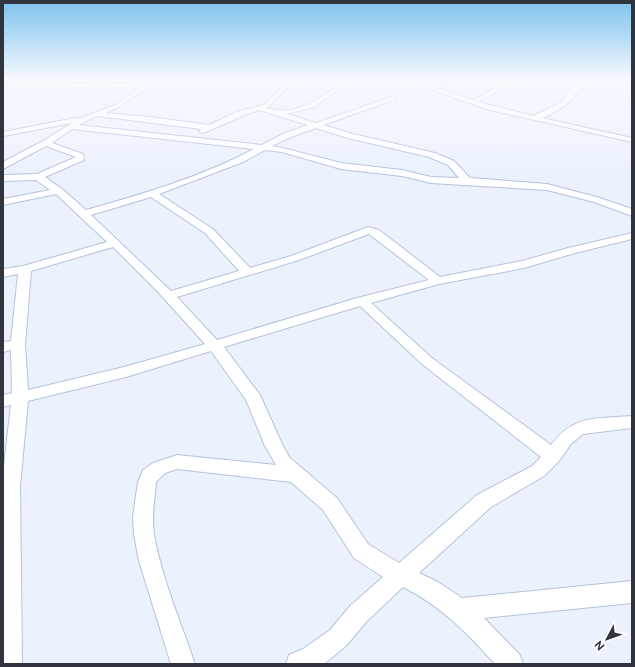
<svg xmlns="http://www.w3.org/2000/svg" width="635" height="667" font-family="'Public Sans',sans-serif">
<rect width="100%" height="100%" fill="#ecf2fd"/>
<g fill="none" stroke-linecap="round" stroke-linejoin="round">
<defs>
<path id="street" d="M 226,79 L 232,79 L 227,83 L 223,83 L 222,82 Z
M 292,79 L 298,79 L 293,84 L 289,84 L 288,83 Z
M 348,79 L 354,79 L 344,87 L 340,87 L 340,85 Z
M 391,79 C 400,78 405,86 415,86 C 433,87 453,79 472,79 L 469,81 L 434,87 L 472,100 L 515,79 L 522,79 L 478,102 L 534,116 L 561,102 L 580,79 L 586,79 C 577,97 561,111 542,118 L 632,138 L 632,142 L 490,110 L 426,88 C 412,90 401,89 391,79 Z
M 102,82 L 138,84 L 144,90 L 117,108 L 105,113 L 150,117 L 209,125 L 239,111 L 264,105 L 283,87 L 286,89 L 267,108 C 293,116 312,103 333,89 L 337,89 L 337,91 L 314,107 L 287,114 L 316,123 L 394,96 L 396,97 L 396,99 L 323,125 L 353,134 L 435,153 L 454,161 L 470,178 L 547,184 L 600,198 L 632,209 L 632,216 L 594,202 L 547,190 L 431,183 L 402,176 L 341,169 L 282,152 L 265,150 L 243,162 L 159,194 L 213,229 L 250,268 L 291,256 L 368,227 L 379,230 L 440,277 L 522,261 L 568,248 L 632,233 L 632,239 L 575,253 L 524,268 L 439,284 L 371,303 L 432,358 L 551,445 C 574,414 597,419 632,416 L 632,428 L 583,434 L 571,444 L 559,461 L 544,476 L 491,507 L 419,573 L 438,582 L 462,598 L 632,581 L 632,603 L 484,618 L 520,655 L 523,664 L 495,664 C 467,633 441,606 403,587 L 366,622 L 346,646 L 324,664 L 286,664 L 289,655 L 303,649 L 330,630 L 350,606 L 383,577 L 354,558 L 323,510 L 291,482 L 177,469 L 165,473 L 156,482 C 155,499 151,517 154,534 C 161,576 181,623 195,664 L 171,664 L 139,561 L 134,534 L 133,517 L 138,482 L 143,470 L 153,463 L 177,455 L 276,465 L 265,446 L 246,400 L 211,351 L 126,377 L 28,401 L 20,486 L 22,664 L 3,664 L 3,474 L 11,405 L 3,407 L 3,395 L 12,393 L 11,350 L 3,352 L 3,342 L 11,341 L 18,274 L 3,277 L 3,269 L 23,266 L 107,242 L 56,194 L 3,205 L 3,199 L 50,190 L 36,180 L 3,181 L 3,175 L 37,174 L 76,157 L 46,146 L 3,169 L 3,162 L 43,141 L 72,123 L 3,136 L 3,132 L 75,118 L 78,119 L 113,106 L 137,90 L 136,88 L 102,86 L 3,90 L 3,86 ZM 259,110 L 308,125 L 285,133 L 262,145 L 78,125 L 97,116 L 201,129 L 199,131 L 203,133 L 245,115 ZM 316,128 L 348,138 L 429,157 L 448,165 L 459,178 L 431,177 L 402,170 L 341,163 L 283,148 L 272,146 L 291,137 ZM 72,129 L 254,149 C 201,177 143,194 86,210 L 62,189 L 45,177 L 84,160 L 83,154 L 52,143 ZM 151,197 L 205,233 L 239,271 L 171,291 L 91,215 ZM 369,234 L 429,280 L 357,298 L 217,340 L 177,297 L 299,260 ZM 113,247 L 158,292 L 205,344 L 124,367 L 28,390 L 25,345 L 31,271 ZM 360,306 L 422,364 L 541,457 L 532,466 L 477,495 L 399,563 L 368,544 L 337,498 L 290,458 L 283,446 L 260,395 L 224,347 Z"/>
</defs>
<use href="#street" stroke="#b5c1dd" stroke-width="2"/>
<use href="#street" fill="#fff" fill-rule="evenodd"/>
</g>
<linearGradient id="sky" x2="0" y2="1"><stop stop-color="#7dc2ed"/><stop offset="0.46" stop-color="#f6f9fe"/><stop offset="1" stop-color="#f6f9fe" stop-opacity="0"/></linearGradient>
<rect width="635" height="172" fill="url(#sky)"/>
<rect width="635" height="667" fill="none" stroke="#2f343f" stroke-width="8"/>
<g transform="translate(607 639) rotate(229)" stroke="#ffffff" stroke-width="3" paint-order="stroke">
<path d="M0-3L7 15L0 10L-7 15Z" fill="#2f343f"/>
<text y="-6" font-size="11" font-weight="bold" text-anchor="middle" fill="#2f343f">N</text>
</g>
</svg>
